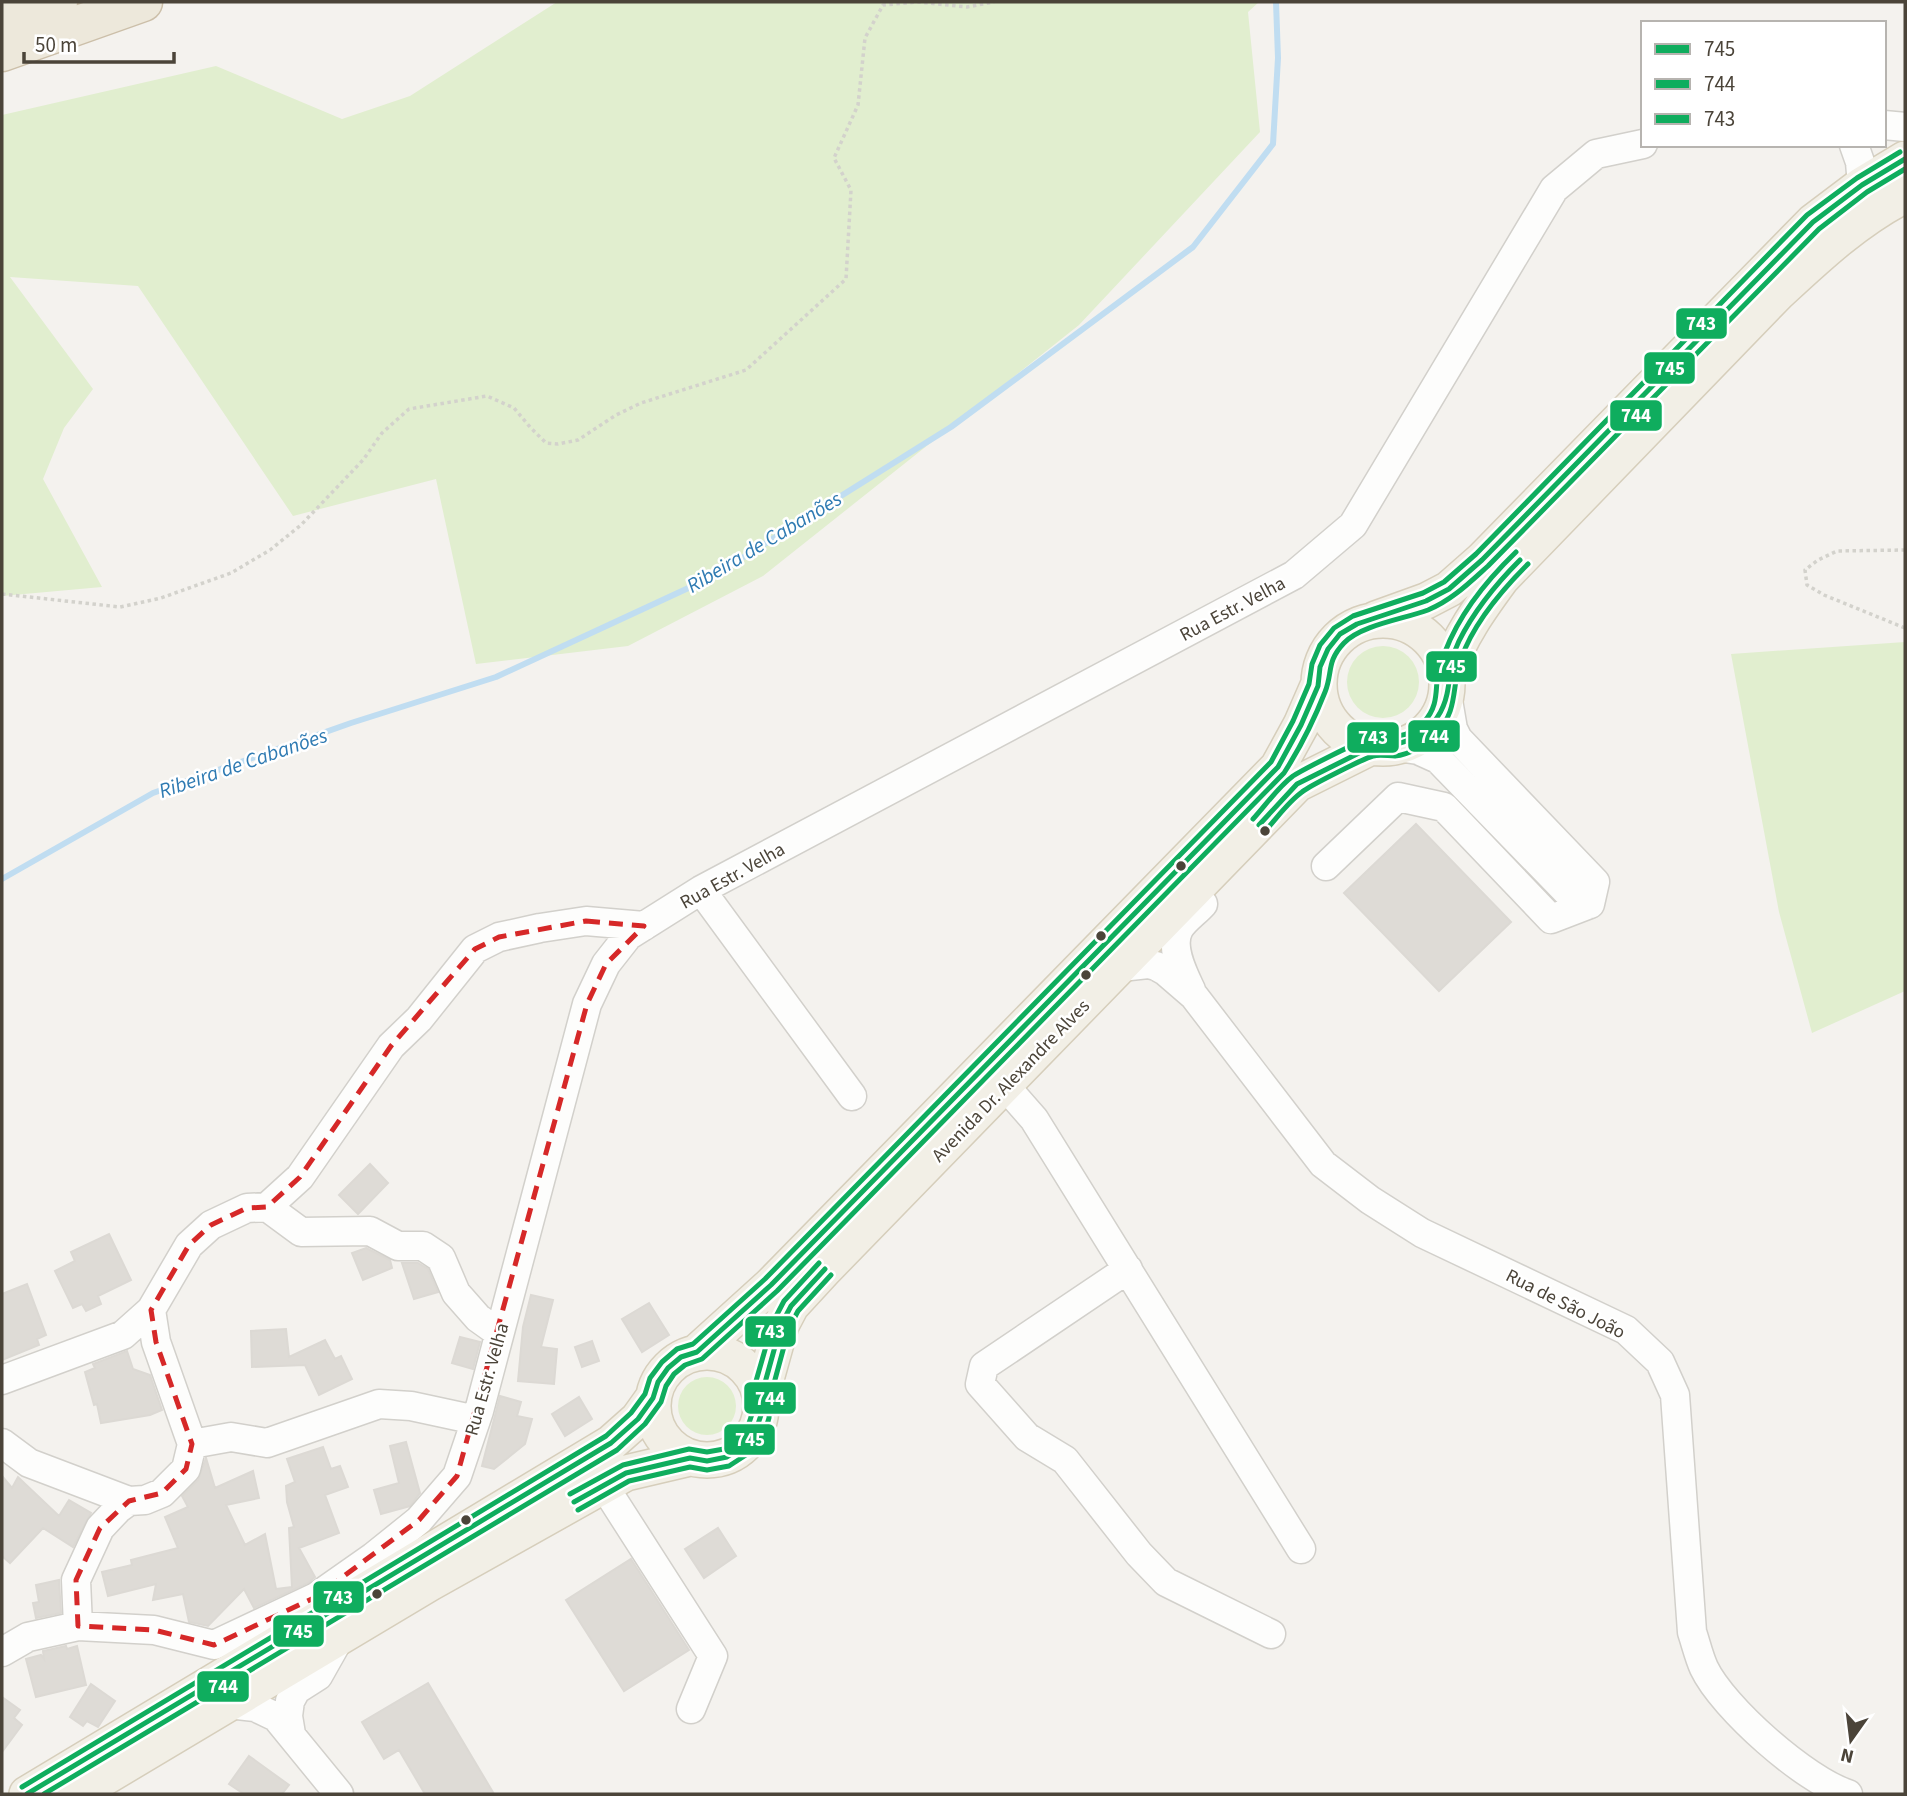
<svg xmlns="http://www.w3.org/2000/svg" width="1907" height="1796" font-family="'Source Sans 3',sans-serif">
<rect width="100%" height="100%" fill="#f4f2ee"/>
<path fill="#e1eecf" d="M 557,2 L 1259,2 L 1248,12 L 1260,132 L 1079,325 L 763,576 L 628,646 L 476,664 L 436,479 L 293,516 L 138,286 L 10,277 L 93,389 L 64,428 L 43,479 L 102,587 L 2,596 L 2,115 L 216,66 L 342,119 L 410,96 Z
M 1905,642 L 1905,991 L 1812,1033 L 1779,912 L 1731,654 Z
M1347 682a36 36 0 1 1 72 0a36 36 0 1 1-72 0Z
M678 1406a29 29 0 1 1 58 0a29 29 0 1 1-58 0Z"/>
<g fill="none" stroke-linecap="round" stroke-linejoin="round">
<path stroke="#c0ddf1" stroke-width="6" d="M 2,879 L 153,793 L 351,723 L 496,677 L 710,578 L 951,427 L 1193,247 L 1273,144 L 1278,58 L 1276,2"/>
</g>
<path fill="#dedbd6" stroke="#dcd9d4" stroke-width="2" d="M 1416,824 L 1511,922 L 1439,991 L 1344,893 Z
M 370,1164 L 388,1183 L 358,1214 L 339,1195 Z
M 109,1234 L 131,1280 L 98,1296 L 101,1304 L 86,1311 L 82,1304 L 73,1308 L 55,1271 L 75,1261 L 71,1252 Z
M 366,1248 L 390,1260 L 392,1268 L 363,1280 L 352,1253 Z
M 402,1263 L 418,1263 L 428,1269 L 438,1292 L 414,1299 Z
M 27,1284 L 46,1335 L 37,1339 L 39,1345 L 2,1360 L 2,1294 Z
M 531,1295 L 553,1300 L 541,1347 L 557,1349 L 554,1384 L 518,1381 L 523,1327 Z
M 649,1303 L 669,1335 L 642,1352 L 622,1319 Z
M 286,1329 L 289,1357 L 325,1340 L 335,1359 L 341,1356 L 352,1379 L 319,1395 L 305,1365 L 252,1367 L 251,1331 Z
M 460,1337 L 480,1342 L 473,1369 L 452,1363 Z
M 592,1341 L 599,1361 L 582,1367 L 575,1347 Z
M 127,1351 L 133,1369 L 150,1375 L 162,1410 L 150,1415 L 101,1423 L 97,1404 L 94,1405 L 85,1372 L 95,1368 L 93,1364 Z
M 500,1396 L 521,1402 L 517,1416 L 532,1419 L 525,1444 L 494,1469 L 482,1466 Z
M 579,1397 L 592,1419 L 565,1436 L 552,1414 Z
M 406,1442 L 420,1493 L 410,1506 L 381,1514 L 374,1490 L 399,1483 L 390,1446 Z
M 323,1447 L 331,1469 L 340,1466 L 348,1487 L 325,1495 L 339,1533 L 299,1548 L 315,1577 L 308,1583 L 254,1608 L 244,1589 L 208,1626 L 189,1622 L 183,1594 L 153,1600 L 156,1584 L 108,1596 L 102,1572 L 132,1565 L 131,1560 L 178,1548 L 165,1517 L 188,1507 L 182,1496 L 198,1480 L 206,1458 L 215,1488 L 253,1471 L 259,1498 L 226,1505 L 245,1545 L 265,1534 L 276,1589 L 292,1587 L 289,1528 L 294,1527 L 287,1502 L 286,1486 L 295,1482 L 287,1459 Z
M 2,1476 L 12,1488 L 18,1477 L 59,1516 L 69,1500 L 91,1513 L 73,1547 L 43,1528 L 10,1563 L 2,1556 Z
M 718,1528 L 736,1556 L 704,1578 L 685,1549 Z
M 631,1559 L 689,1650 L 624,1691 L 566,1600 Z
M 59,1580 L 61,1613 L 36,1618 L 33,1603 L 39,1602 L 36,1585 Z
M 66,1646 L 67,1649 L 77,1646 L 86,1685 L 36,1697 L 26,1659 L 41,1655 L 44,1659 L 43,1651 Z
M 428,1683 L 494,1794 L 425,1794 L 399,1750 L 384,1759 L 362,1722 Z
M 91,1684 L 115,1701 L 98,1727 L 87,1721 L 83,1726 L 70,1717 Z
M 2,1697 L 20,1710 L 14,1718 L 22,1725 L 2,1752 Z
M 249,1756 L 289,1785 L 282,1794 L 244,1794 L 229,1784 Z"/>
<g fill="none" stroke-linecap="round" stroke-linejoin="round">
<defs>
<path id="minor" d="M 1884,125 L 1905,127
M 1854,145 L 1860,162 L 1862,185
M 1447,694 L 1453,729 L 1458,739 L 1595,882 L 1590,904
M 1397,747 L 1418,750 L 1438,759 L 1574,899 L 1590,904
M 1326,866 L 1398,797 L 1444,807 L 1551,919 L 1590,904
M 701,890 L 852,1096
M 1121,967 L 1148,964 L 1156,966 L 1165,971 L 1194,996 L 1323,1164 L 1370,1200 L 1422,1233 L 1626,1330 L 1660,1362 L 1675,1395 L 1692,1632 C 1696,1644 1699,1657 1704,1668 C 1723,1708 1806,1781 1848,1794
M 1191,990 C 1184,975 1169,947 1179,929 C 1184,920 1196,912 1203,904
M 1005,1086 L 1034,1119 L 1301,1549
M 267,1207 L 300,1177 L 391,1046 L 419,1019 L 475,949 L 499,937 L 540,928 L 586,921 L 644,926
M 1128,1269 L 984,1366 L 980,1384 L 1027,1437 L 1065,1460 L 1139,1554 L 1166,1582 L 1271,1634
M 2,1380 L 123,1335 L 151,1310 L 189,1245 L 211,1225 L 247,1208 L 267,1207 L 301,1232 L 370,1231 L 398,1246 L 423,1246 L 441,1258 L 456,1293 L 478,1318 L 499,1333
M 2,1443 L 29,1463 L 129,1501
M 192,1444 L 231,1437 L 267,1443 L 379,1404 L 411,1406 L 476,1420
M 604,1486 L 713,1656 L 691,1709
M 78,1626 L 76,1580 L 100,1528 L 118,1509 L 129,1501 L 145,1500 L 162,1493 L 186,1469 L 192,1444 L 156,1342 L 151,1310
M 2,1652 L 28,1637 L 78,1626 L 154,1630 L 214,1645 L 316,1597 L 373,1557 L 419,1520 L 457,1476 L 479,1411 L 587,1004 L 606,964 L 628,936 L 701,890 L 1294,575 L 1353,525 L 1554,189 L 1596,154 L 1643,144
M 228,1704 L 255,1707 L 276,1717 L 339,1794
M 291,1734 L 288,1716 L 290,1701 L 296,1690 L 318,1676 L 340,1637"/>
<path id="major" d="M 1376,619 L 1426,601 L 1449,589 L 1482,560 L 1813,222 L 1862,185 L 1905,159
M1319 684a64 64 0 1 1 128 0a64 64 0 1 1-128 0Z
M 1447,673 C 1459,637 1480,608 1502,578 L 1777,294 C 1817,257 1856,220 1905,195
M653 1406a54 54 0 1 1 108 0a54 54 0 1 1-108 0Z
M 697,1352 L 771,1285 L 1278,767 L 1301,725 L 1318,686
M 761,1397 L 781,1325 L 791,1306 L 826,1268 L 1297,784 L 1371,747
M 27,1794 L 611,1443 L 638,1419 L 653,1398
M 77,1794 L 430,1583 L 626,1473 L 690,1458"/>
<path id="highway" d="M 2,22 L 58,2
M 2,52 L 143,2"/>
</defs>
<use href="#minor" stroke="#d2d0cb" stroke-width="31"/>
<use href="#major" stroke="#d6cebb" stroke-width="38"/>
<use href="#highway" stroke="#ccbfa9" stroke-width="41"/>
<path stroke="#d3d2cc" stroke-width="3.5" stroke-dasharray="3.5 3.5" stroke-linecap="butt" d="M 1905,550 L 1837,551 L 1818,560 L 1805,570 L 1807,585 L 1824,595 L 1905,628
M 2,594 L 120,607 L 161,598 L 231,573 L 270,550 L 301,525 L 363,460 L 382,433 L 409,409 L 487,396 L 514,408 L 530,427 L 546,443 L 558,444 L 578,440 L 616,415 L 641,403 L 746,370 L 846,279 L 851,190 L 834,158 L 858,105 L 865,38 L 883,5 L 918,2 L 967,7 L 994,2"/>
<use href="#minor" stroke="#fdfdfc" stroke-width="28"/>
<use href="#major" stroke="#f2efe6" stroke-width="35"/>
<use href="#highway" stroke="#ede8db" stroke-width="38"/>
<defs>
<path id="bus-1" d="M 1371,747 C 1407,747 1439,731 1447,694 C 1451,675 1450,659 1459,641 C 1474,611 1496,584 1520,560
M 1259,825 L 1297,784 L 1371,747
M 574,1502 L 626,1473 L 690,1458 L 707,1461 L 727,1457 L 743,1447 L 755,1433 L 761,1415 L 761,1397 L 781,1325 L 791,1306 L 825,1269
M 27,1794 L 611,1443 L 638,1419 L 653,1398 L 658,1382 L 668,1368 L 681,1357 L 697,1352 L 771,1285 L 1278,767 L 1301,725 L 1318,686 L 1320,667 L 1328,649 L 1340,634 L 1357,624 L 1426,601 L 1449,589 L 1482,560 L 1813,222 L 1862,185 L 1905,159"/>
<path id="bus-2" d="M 1265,831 C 1277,818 1288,802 1302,792 C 1309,786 1365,758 1373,756 C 1380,754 1388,756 1395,756 C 1409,755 1427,744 1436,734 C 1459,710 1451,687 1461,659 C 1473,624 1502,590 1528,564
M 578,1510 L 629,1481 L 690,1467 L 707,1470 L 729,1466 L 749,1453 L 763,1437 L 769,1418 L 770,1398 L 789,1328 L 798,1311 L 831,1275
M 44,1794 L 617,1450 L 645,1424 L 661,1402 L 666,1386 L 674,1374 L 685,1365 L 702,1359 L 777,1291 L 1284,773 C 1300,748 1314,720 1325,692 C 1333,672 1326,662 1344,643 C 1361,625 1404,619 1428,610 C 1452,600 1469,583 1488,566 L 1819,229 L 1867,192 L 1905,169"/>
<path id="bus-3" d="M 1253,819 C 1265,806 1278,787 1293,776 C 1304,769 1359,741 1370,738 C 1392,734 1404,742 1424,722 C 1439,705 1435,691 1438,672 C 1439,665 1443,658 1445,652 C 1459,615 1488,579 1516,552
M 570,1494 L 623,1465 L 689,1449 L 707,1452 L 724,1449 L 737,1440 L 747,1429 L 752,1414 L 752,1395 L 773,1322 L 784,1301 L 819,1263
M 22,1787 L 606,1436 L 631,1413 L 645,1394 L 650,1378 L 662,1362 L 677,1349 L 693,1344 L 765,1279 L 1271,762 L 1293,721 L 1309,684 L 1312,664 L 1320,645 L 1334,628 L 1353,616 L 1423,593 L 1444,582 L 1476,554 L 1807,215 L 1857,178 L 1900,152"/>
</defs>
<use href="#bus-1" stroke="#fff" stroke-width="10"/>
<use href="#bus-2" stroke="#fff" stroke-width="10"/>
<use href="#bus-3" stroke="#fff" stroke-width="10"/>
<use href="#bus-1" stroke="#0fad5e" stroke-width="5"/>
<use href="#bus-2" stroke="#0fad5e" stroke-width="5"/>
<use href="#bus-3" stroke="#0fad5e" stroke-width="5"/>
</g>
<path fill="none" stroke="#d62828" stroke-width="5" stroke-dasharray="14 9" stroke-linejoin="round" d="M 586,921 L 644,926 L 606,964 L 587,1004 L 457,1476 L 419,1520 L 316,1597 L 214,1645 L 154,1630 L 78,1626 L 76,1580 L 100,1528 L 129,1501 L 162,1493 L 186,1469 L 192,1444 L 156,1342 L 151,1310 L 189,1245 L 211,1225 L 247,1208 L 267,1207 L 300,1177 L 391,1046 L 475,949 L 499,937 Z"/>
<g fill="#4b4439" stroke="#fff" stroke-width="2.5">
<circle cx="1265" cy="831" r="6"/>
<circle cx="1181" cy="866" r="6"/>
<circle cx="1101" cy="936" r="6"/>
<circle cx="1086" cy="975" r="6"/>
<circle cx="466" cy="1520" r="6"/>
<circle cx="377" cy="1594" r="6"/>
</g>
<g text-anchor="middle" stroke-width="5" stroke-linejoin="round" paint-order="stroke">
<g font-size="19" fill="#4b4439" stroke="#fff">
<text transform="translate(1232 608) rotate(-28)" y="7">Rua Estr. Velha</text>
<text transform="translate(732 875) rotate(-29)" y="7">Rua Estr. Velha</text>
<text transform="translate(1010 1080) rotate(-46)" y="7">Avenida Dr. Alexandre Alves</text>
<text transform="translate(1566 1303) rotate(27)" y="7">Rua de São João</text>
<text transform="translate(486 1379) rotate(-74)" y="7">Rua Estr. Velha</text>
</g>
<g font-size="21" font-style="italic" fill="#2e7ab2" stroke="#fff">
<text transform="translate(764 542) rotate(-31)" y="7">Ribeira de Cabanões</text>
<text transform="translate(243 763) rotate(-19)" y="7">Ribeira de Cabanões</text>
</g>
</g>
<g stroke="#fff" stroke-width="2.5">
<rect x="1675" y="307" width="53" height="33" rx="7" fill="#0fad5e"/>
<rect x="1643" y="351" width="53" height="34" rx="7" fill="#0fad5e"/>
<rect x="1609" y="399" width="54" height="33" rx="7" fill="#0fad5e"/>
<rect x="1425" y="650" width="53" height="33" rx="7" fill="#0fad5e"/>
<rect x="1407" y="719" width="54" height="34" rx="7" fill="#0fad5e"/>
<rect x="1346" y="721" width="54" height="33" rx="7" fill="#0fad5e"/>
<rect x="744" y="1315" width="53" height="33" rx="7" fill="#0fad5e"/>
<rect x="743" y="1381" width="54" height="34" rx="7" fill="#0fad5e"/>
<rect x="723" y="1423" width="53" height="33" rx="7" fill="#0fad5e"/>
<rect x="312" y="1580" width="53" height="34" rx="7" fill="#0fad5e"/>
<rect x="272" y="1614" width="53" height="34" rx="7" fill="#0fad5e"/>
<rect x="196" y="1670" width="54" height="33" rx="7" fill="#0fad5e"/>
</g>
<g font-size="19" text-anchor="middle" font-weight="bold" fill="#fff">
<text x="1701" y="330">743</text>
<text x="1670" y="375">745</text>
<text x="1636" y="422">744</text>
<text x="1451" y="673">745</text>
<text x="1434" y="743">744</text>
<text x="1373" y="744">743</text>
<text x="770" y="1338">743</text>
<text x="770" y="1405">744</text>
<text x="750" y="1446">745</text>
<text x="338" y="1604">743</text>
<text x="298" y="1638">745</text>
<text x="223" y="1693">744</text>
</g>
<rect width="1907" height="1796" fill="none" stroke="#4b4439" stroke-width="7"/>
<rect x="1641" y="21" width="245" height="126" fill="#ffffff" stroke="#b7b4b0" stroke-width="2"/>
<rect x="1655" y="44" width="35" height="10" fill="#0fad5e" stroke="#b7b4b0" stroke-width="2"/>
<text x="1704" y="56" font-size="21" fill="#4b4439">745</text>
<rect x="1655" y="79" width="35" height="10" fill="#0fad5e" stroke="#b7b4b0" stroke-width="2"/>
<text x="1704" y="91" font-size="21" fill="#4b4439">744</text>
<rect x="1655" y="114" width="35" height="10" fill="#0fad5e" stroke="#b7b4b0" stroke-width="2"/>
<text x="1704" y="126" font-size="21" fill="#4b4439">743</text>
<g transform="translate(1851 1740) rotate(194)" stroke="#ffffff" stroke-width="5" paint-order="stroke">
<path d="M0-5L12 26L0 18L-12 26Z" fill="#4b4439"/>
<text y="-10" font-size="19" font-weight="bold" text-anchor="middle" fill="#4b4439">N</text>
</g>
<path d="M24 52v10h150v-10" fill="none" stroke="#4b4439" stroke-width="3.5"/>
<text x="35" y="52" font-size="21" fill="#4b4439" stroke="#ffffff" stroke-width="5" paint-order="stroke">50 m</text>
</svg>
